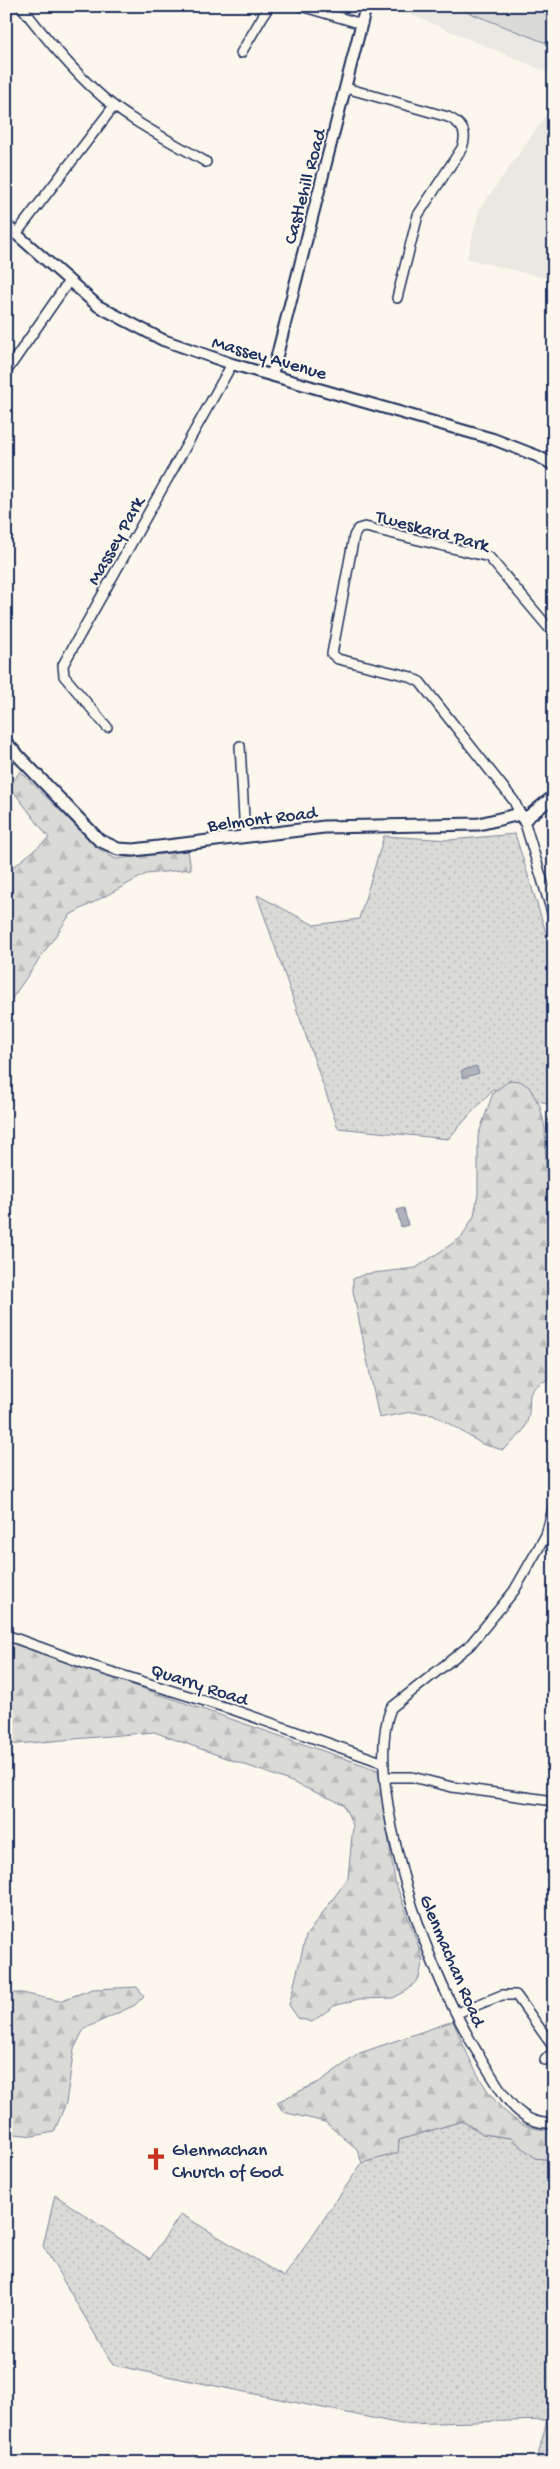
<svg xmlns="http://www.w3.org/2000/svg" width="560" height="2469" font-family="'Gochi Hand',sans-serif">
<defs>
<pattern id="grass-dots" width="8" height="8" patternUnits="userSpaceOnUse" patternTransform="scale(1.25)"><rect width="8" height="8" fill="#dadad7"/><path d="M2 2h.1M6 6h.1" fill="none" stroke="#babbbb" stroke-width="1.8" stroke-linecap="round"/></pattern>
<pattern id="forest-firs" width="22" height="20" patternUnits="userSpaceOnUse" patternTransform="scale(1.25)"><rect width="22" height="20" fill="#dadad7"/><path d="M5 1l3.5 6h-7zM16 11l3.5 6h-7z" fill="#babbbb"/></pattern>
</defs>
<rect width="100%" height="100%" fill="#fbf7ec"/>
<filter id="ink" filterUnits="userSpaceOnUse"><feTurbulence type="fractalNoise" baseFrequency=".02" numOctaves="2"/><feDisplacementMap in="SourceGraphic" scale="10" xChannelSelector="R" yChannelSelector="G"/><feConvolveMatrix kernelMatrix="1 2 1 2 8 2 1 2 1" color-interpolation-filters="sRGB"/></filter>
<g filter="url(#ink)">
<path fill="#eae8e2" d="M 390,6 L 554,6 L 554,102 L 550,73 Z
M 554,104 L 554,280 L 467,259 L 479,210 Z"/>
<path fill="url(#grass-dots)" stroke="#7a849a" d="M 515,834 L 554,958 L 550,1104 L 493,1089 L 448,1139 L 338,1128 L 257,895 L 314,925 L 359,919 L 384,836 L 450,840 Z
M 462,2121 L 483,2134 L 511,2138 L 535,2158 L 554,2160 L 554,2463 L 536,2463 L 547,2420 L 401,2424 L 113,2365 L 43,2246 L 55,2195 L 150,2259 L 181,2214 L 284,2277 L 362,2163 L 397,2153 L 399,2140 Z"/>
<path fill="url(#forest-firs)" stroke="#7a849a" d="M 20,771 L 99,849 L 116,859 L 188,851 L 191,869 L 146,874 L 70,915 L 6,1007 L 6,873 L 49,838 L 10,787 Z
M 510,1080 L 520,1081 L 529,1087 L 540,1106 L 545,1128 L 548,1242 L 554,1285 L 554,1377 C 516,1391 537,1400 525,1427 C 521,1436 511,1443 503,1450 L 482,1444 L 433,1414 L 411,1412 L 379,1418 L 353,1291 L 353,1279 L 365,1274 L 416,1268 L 462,1237 L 474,1216 L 478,1194 L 478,1136 L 493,1093 Z
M 6,1641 L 378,1770 L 395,1881 L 423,1959 L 419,1978 L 408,1990 L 393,1998 L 359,1999 L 334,2006 L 312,2022 L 298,2018 L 289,2005 L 306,1936 L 348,1878 L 353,1825 L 343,1804 L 287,1780 L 154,1732 L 6,1745 Z
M 137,1987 L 144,1996 L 135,2005 L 84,2029 L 74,2049 L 66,2103 L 54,2132 L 33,2136 L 6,2133 L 6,1993 L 22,1993 L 59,2001 L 93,1989 Z
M 453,2021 C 471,2063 499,2136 554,2129 L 554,2160 L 535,2158 L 511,2138 L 483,2134 L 462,2121 L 399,2140 L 398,2153 L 362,2163 L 357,2149 L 325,2122 L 283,2112 L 277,2102 L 319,2082 L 360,2053 Z"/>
<path fill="#dadad7" stroke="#7a849a" d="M 452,6 L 554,6 L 554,46 Z"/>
<path fill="#afb3bb" stroke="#747e96" d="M 476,1066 L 479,1073 L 463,1078 L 461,1071 Z
M 404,1208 L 408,1225 L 401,1227 L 397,1210 Z"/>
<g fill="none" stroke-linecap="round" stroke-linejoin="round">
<defs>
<path id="minor" d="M 21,6 C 44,36 69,67 97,92 C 127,120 171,141 206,162
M 301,6 L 362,24
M 241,53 L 269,6
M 346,88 L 448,117 C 462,124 468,132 462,148 L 418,215 L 397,298
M 16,234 L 114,106
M 6,372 L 69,281
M 107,727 L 64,676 L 63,665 L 232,364
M 240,746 L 245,836
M 520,814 L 514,801 L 420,682 L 408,676 L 338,659 L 332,654 L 354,536 L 358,529 L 365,527 L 489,557 L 554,634
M 524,820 L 554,919
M 554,1120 L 552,1174 L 554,1196
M 554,1505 L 546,1535 L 514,1591 L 470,1645 L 391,1708 C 376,1744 387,1808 396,1846 C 414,1925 446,2005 490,2073 C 499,2087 508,2104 522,2114 C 532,2122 542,2124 554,2123
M 6,1635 L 89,1665 L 237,1711 L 384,1763
M 386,1779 L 390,1777 L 412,1777 L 452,1787 L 554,1801
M 457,2013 L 502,1995 L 516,1995 L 554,2048
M 545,2060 L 554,2051"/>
<path id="tertiary" d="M 6,225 L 98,306 L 163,340 L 232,364 L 493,439 L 537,456 L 554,465
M 272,375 L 366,6"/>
<path id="secondary" d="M 6,743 L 99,840 L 118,849 L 134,850 L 324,827 L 479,824 L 520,814 L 524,820 L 554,796"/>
</defs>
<use href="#minor" stroke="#1b2f5e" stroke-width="12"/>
<use href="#tertiary" stroke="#1b2f5e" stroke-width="14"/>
<use href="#secondary" stroke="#1b2f5e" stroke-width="15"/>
<use href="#minor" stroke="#fbf7ec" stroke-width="9"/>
<use href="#tertiary" stroke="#fbf7ec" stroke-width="10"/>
<use href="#secondary" stroke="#fbf7ec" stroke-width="11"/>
</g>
</g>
<defs>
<symbol id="church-bare" viewBox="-9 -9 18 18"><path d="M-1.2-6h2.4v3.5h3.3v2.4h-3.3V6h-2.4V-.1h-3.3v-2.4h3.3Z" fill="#c8321e" stroke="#fbf7ec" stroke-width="2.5" paint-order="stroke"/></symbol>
</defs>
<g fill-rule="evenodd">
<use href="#church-bare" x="140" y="2143" width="32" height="32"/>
</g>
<g text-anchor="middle" stroke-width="4" stroke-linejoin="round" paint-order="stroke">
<g font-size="19" fill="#1b2f5e" stroke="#fbf7ec">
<text transform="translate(303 186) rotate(-75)" y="7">Castlehill Road</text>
<text transform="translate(270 356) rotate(16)" y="7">Massey Avenue</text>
<text transform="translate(433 529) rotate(15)" y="7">Tweskard Park</text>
<text transform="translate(114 540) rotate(-61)" y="7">Massey Park</text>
<text transform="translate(262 817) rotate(-7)" y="7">Belmont Road</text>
<text transform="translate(200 1683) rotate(18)" y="7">Quarry Road</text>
<text transform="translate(454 1960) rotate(67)" y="7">Glenmachan Road</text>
</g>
<g font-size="19" fill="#1b2f5e" stroke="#fbf7ec" text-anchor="start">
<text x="172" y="2155">Glenmachan<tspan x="172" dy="22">Church of God</tspan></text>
</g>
</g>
<rect width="560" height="2469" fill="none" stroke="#fbf7ec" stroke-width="25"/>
<rect x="12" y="12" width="535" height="2444" fill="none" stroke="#1b2f5e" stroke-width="2" filter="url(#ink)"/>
</svg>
